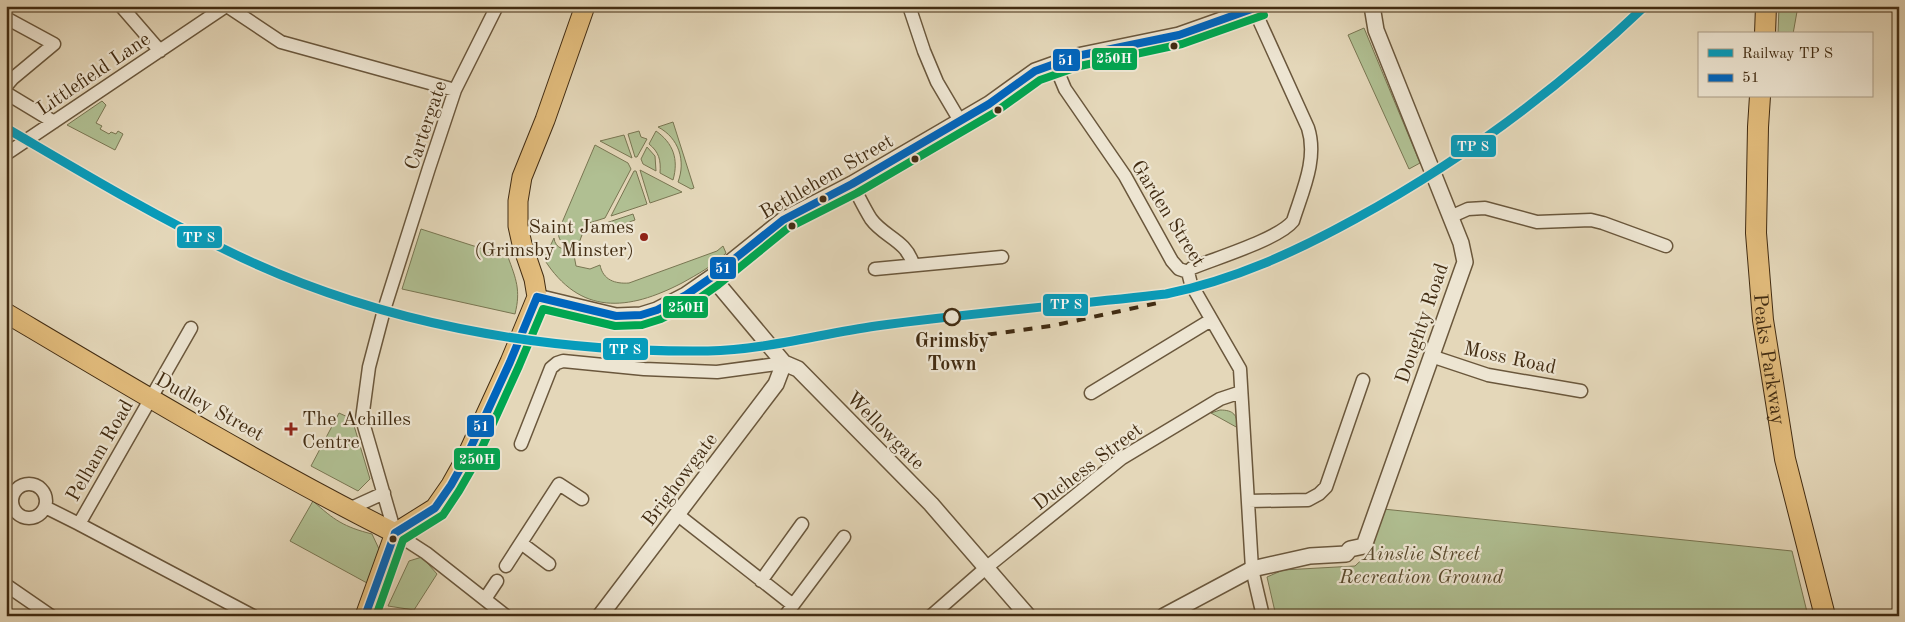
<svg xmlns="http://www.w3.org/2000/svg" width="1905" height="622" font-family="'Old Standard TT',serif">
<rect width="100%" height="100%" fill="#e4d7b9"/>
<filter id="stains"><feTurbulence type="fractalNoise" baseFrequency=".004" numOctaves="4"/><feColorMatrix values="0 0 0 0 .2 0 0 0 0 .09 0 0 0 0 .02 0 0 0 .5 -.17"/></filter>
<radialGradient id="worn" r=".72"><stop offset=".6" stop-color="#630" stop-opacity="0"/><stop offset="1" stop-color="#630" stop-opacity=".3"/></radialGradient>
<path fill="#b0bf92" stroke="#797652" d="M 1779,6 L 1798,6 L 1793,34 L 1778,34 Z
M 1364,28 L 1420,163 L 1409,169 L 1348,35 Z
M 102,101 L 106,105 L 96,123 L 102,126 L 100,129 L 109,134 L 111,132 L 116,134 L 118,131 L 123,134 L 115,150 L 67,125 Z
M 673,122 L 694,188 L 691,189 L 678,182 C 686,161 679,138 658,127 Z
M 639,131 L 641,137 L 647,139 L 637,157 L 635,157 L 628,134 Z
M 656,131 C 673,143 679,159 673,180 L 660,173 C 661,160 659,152 649,144 Z
M 624,135 L 632,158 L 600,141 Z
M 595,145 L 628,163 L 631,169 L 605,218 L 586,224 L 579,243 C 568,248 559,245 558,232 Z
M 647,147 L 655,156 L 656,171 L 643,164 L 641,159 Z
M 640,170 L 682,192 L 650,203 Z
M 634,171 L 636,171 L 647,204 L 611,216 Z
M 633,214 L 635,220 L 604,231 L 603,227 L 606,223 Z
M 421,229 L 508,257 C 516,279 521,290 515,314 L 402,289 Z
M 554,238 C 555,249 566,251 576,250 L 574,255 L 576,266 L 590,269 L 600,265 C 603,280 615,284 629,283 L 717,251 L 723,246 L 726,253 C 713,266 698,274 682,283 C 628,311 580,316 544,259 Z
M 1220,410 C 1234,410 1237,415 1238,428 L 1211,413 Z
M 339,413 L 352,419 L 370,479 L 358,491 L 311,466 Z
M 313,501 C 334,520 344,527 372,534 L 379,549 L 367,583 L 290,541 Z
M 1383,509 L 1792,551 L 1808,616 L 1276,616 L 1267,577 L 1283,570 L 1355,566 L 1372,550 Z
M 422,557 L 437,574 L 414,610 L 388,606 L 409,561 Z"/>
<g fill="none" stroke-linecap="round" stroke-linejoin="round">
<defs>
<path id="minor" d="M 121,6 L 160,51
M 227,6 L 281,42 L 455,90
M 497,6 L 455,90 L 429,168 L 384,310 L 369,367 L 362,419 L 395,533 L 426,553 L 506,616
M 909,6 L 924,51 L 937,82 L 960,121
M 6,18 L 54,44 L 12,79 L 6,86
M 1059,61 L 1060,77 L 1065,89 L 1125,176 L 1172,261 L 1179,269 L 1188,272 L 1191,284 L 1240,369 L 1252,569 L 1263,616
M 6,93 L 54,122
M 6,154 L 226,6
M 852,184 C 858,195 864,208 871,219 C 884,237 906,240 913,264
M 1450,217 L 1468,209 L 1485,208 L 1537,222 L 1591,220 L 1603,223 L 1666,246
M 875,269 L 1002,257
M 1188,272 L 1192,268 C 1216,258 1279,239 1293,221 C 1302,192 1318,159 1308,128 L 1254,9
M 191,328 L 79,524 L 253,616
M 1431,356 L 1488,375 L 1581,391
M 1091,393 L 1211,320
M 521,444 L 551,368 L 557,363 L 563,361 L 644,369 L 717,372 L 784,363
M12 501a17 17 0 1 1 34 0a17 17 0 1 1-34 0Z
M 1248,501 L 1308,500 L 1319,494 L 1326,487 L 1363,380
M 45,507 L 79,524
M 349,509 L 384,493
M 678,515 L 793,605 L 844,537
M 521,543 L 549,564
M 506,566 L 559,484 L 582,499
M 761,581 L 802,524
M 6,585 L 51,616
M 485,599 L 497,581
M 785,616 L 791,608
M 931,616 L 987,567 L 1122,458 L 1220,399 L 1241,392"/>
<path id="tertiary" d="M 712,277 L 784,363 L 798,369 L 931,504 L 1028,616
M 537,297 L 616,316 L 641,315 L 657,310 L 686,295 L 712,277 L 783,220 L 852,184 L 960,121 L 989,104 L 1035,71 L 1077,56 L 1179,35 L 1261,6
M 600,616 L 776,384 L 784,363
M 1164,616 L 1252,569 L 1310,556 L 1346,554 L 1350,549 L 1364,546 L 1465,262 L 1461,243 L 1376,30 L 1372,6"/>
<path id="primary" d="M 6,313 C 134,389 262,466 395,533
M 395,533 L 435,508 L 451,485 L 465,460 L 510,362 L 537,297 L 534,279 L 522,244 L 518,226 L 518,201 L 522,177 L 545,120 L 585,6
M 365,616 L 395,533"/>
<g id="trunk">
<path d="M 1765,34 L 1766,6"/>
<path id="s1" d="M 1760,96 L 1758,127 L 1756,233 L 1763,320 L 1785,459 L 1825,616"/>
</g>
</defs>
<use href="#minor" stroke="#6a573c" stroke-width="15"/>
<use href="#tertiary" stroke="#6a573c" stroke-width="18"/>
<use href="#primary" stroke="#422c12" stroke-width="21"/>
<use href="#trunk" stroke="#422c12" stroke-width="22"/>
<use href="#minor" stroke="#ede5d2" stroke-width="12"/>
<use href="#tertiary" stroke="#ede5d2" stroke-width="15"/>
<use href="#primary" stroke="#e2bc7c" stroke-width="19"/>
<use href="#trunk" stroke="#e2bc7c" stroke-width="20"/>
<path stroke="#422c12" stroke-width="4" stroke-dasharray="9 9" stroke-linecap="butt" d="M 970,337 L 1051,326 L 1162,302"/>
<defs>
<path id="bus-1" d="M 537,297 L 616,316 L 641,315 L 657,310 L 686,295 L 712,277 L 783,220 L 852,184 L 989,104 L 1035,71 L 1077,56 L 1179,35 L 1260,6
M 395,533 L 435,508 L 451,485 L 465,460 L 510,362 L 537,297
M 365,616 L 395,533"/>
<path id="bus-2" d="M 376,616 L 403,540 L 443,515 L 459,491 L 474,465 L 519,366 L 543,309 L 615,326 L 642,325 L 661,319 L 691,304 L 718,285 L 788,228 L 857,193 L 994,113 L 1040,80 L 1080,66 L 1182,44 L 1264,15"/>
</defs>
<use href="#bus-1" stroke="#ede5d2" stroke-width="11"/>
<use href="#bus-2" stroke="#ede5d2" stroke-width="11"/>
<use href="#bus-1" stroke="#0065bd" stroke-width="8"/>
<use href="#bus-2" stroke="#00a651" stroke-width="8"/>
<defs>
<path id="rail-1" d="M 6,128 C 78,170 149,213 224,249 C 373,323 542,353 708,351 C 764,350 820,334 876,326 C 972,313 1069,305 1166,294 C 1234,280 1295,252 1355,219 C 1463,160 1556,91 1645,6"/>
</defs>
<use href="#rail-1" stroke="#ede5d2" stroke-width="12"/>
<use href="#rail-1" stroke="#079cbb" stroke-width="9"/>
</g>
<g fill="#422c12" stroke="#ede5d2" stroke-width="2">
<circle cx="1174" cy="46" r="4.5"/>
<circle cx="998" cy="110" r="4.5"/>
<circle cx="915" cy="159" r="4.5"/>
<circle cx="823" cy="199" r="4.5"/>
<circle cx="792" cy="226" r="4.5"/>
<circle cx="393" cy="539" r="4.5"/>
</g>
<g fill="#8f2418" stroke="#ede5d2" stroke-width="2">
<circle cx="644" cy="237" r="5"/>
<path d="M288.5 421.5h5v5h5v5h-5v5h-5v-5h-5v-5h5z"/>
</g>
<circle fill="#ede5d2" stroke="#422c12" stroke-width="2.5" cx="952" cy="317" r="8"/>
<g text-anchor="middle" stroke-width="4.5" stroke-linejoin="round" paint-order="stroke">
<g font-size="20" fill="#422c12" stroke="#ede5d2">
<text transform="translate(93 73) rotate(-34)" y="7">Littlefield Lane</text>
<text transform="translate(425 125) rotate(-71)" y="7">Cartergate</text>
<text transform="translate(826 176) rotate(-30)" y="7">Bethlehem Street</text>
<text transform="translate(1169 213) rotate(58)" y="7">Garden Street</text>
<text transform="translate(1421 323) rotate(-71)" y="7">Doughty Road</text>
<text transform="translate(1510 357) rotate(12)" y="7">Moss Road</text>
<text dy="7" stroke="none"><textPath href="#s1" startOffset="264">Peaks Parkway</textPath></text>
<text transform="translate(210 406) rotate(29)" y="7">Dudley Street</text>
<text transform="translate(886 430) rotate(45)" y="7">Wellowgate</text>
<text transform="translate(99 450) rotate(-60)" y="7">Pelham Road</text>
<text transform="translate(1087 466) rotate(-37)" y="7">Duchess Street</text>
<text transform="translate(679 479) rotate(-53)" y="7">Brighowgate</text>
</g>
<g font-size="20" fill="#422c12" stroke="#ede5d2" text-anchor="end">
<text x="634" y="233">Saint James<tspan x="634" dy="23">(Grimsby Minster)</tspan></text>
<text x="302" y="425" text-anchor="start">The Achilles<tspan x="302" dy="23">Centre</tspan></text>
</g>
<g font-size="20" font-weight="bold" fill="#422c12" stroke="#ede5d2">
<text x="952" y="347">Grimsby<tspan x="952" dy="23">Town</tspan></text>
</g>
<g font-size="20" font-style="italic" fill="#58492c" stroke="#ede5d2">
<text x="1421" y="560">Ainslie Street<tspan x="1421" dy="23">Recreation Ground</tspan></text>
</g>
</g>
<g stroke="#ede5d2" stroke-width="2">
<rect x="1091" y="47" width="47" height="24" rx="5" fill="#00a651"/>
<rect x="1052" y="48" width="29" height="24" rx="5" fill="#0065bd"/>
<rect x="1450" y="134" width="47" height="24" rx="5" fill="#079cbb"/>
<rect x="176" y="225" width="47" height="24" rx="5" fill="#079cbb"/>
<rect x="709" y="256" width="28" height="24" rx="5" fill="#0065bd"/>
<rect x="1042" y="293" width="47" height="24" rx="5" fill="#079cbb"/>
<rect x="662" y="295" width="47" height="24" rx="5" fill="#00a651"/>
<rect x="602" y="337" width="47" height="24" rx="5" fill="#079cbb"/>
<rect x="466" y="414" width="29" height="24" rx="5" fill="#0065bd"/>
<rect x="453" y="447" width="48" height="24" rx="5" fill="#00a651"/>
</g>
<g font-size="14" text-anchor="middle" font-weight="bold" fill="#fff">
<text x="1114" y="63">250H</text>
<text x="1066" y="65">51</text>
<text x="1473" y="151">TP S</text>
<text x="199" y="242">TP S</text>
<text x="723" y="273">51</text>
<text x="1066" y="309">TP S</text>
<text x="686" y="312">250H</text>
<text x="625" y="354">TP S</text>
<text x="481" y="431">51</text>
<text x="477" y="464">250H</text>
</g>
<rect width="1905" height="622" fill="none" stroke="#e4d7b9" stroke-width="25"/>
<rect x="8" y="8" width="1890" height="607" fill="none" stroke="#422c12" stroke-width="2.5"/>
<rect x="12" y="12" width="1880" height="597" fill="none" stroke="#422c12"/>
<rect x="1698" y="32" width="175" height="65" fill="#ede5d2" stroke="#a99b85"/>
<rect x="1708" y="49" width="25" height="8" fill="#079cbb" stroke="#a99b85"/>
<text x="1742" y="58" font-size="15" fill="#422c12">Railway TP S</text>
<rect x="1708" y="74" width="25" height="8" fill="#0065bd" stroke="#a99b85"/>
<text x="1742" y="82" font-size="15" fill="#422c12">51</text>
<rect width="100%" height="100%" filter="url(#stains)"/>
<rect width="100%" height="100%" fill="url(#worn)"/>
</svg>
